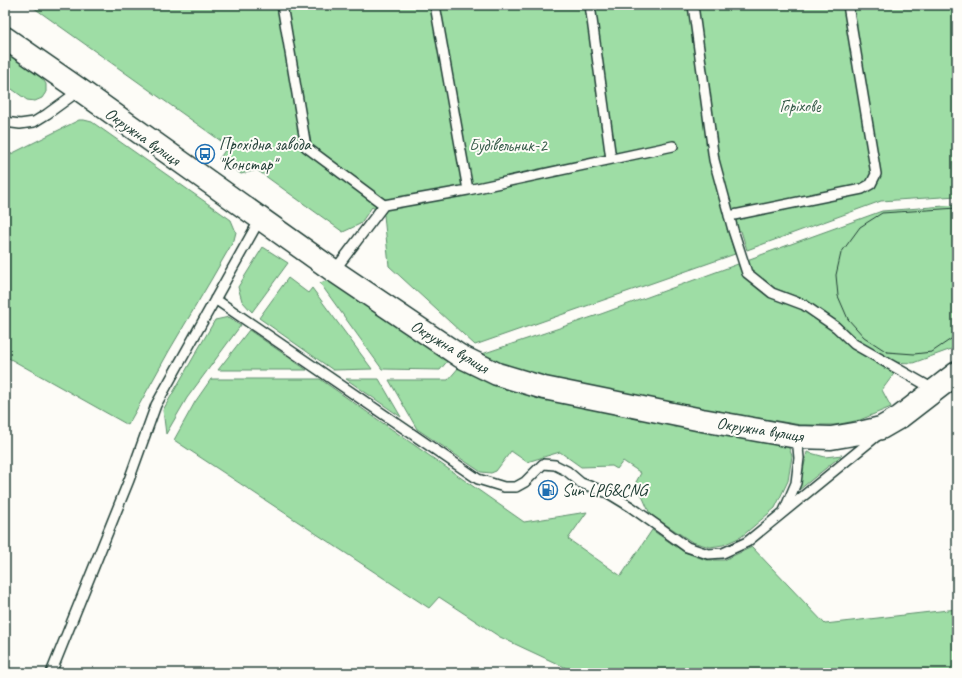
<svg xmlns="http://www.w3.org/2000/svg" width="962" height="678" font-family="Caveat,sans-serif">
<rect width="100%" height="100%" fill="#fdfcf7"/>
<filter id="ink" filterUnits="userSpaceOnUse"><feTurbulence type="fractalNoise" baseFrequency=".025" numOctaves="2"/><feDisplacementMap in="SourceGraphic" scale="8" xChannelSelector="R" yChannelSelector="G"/><feConvolveMatrix kernelMatrix="1 2 1 2 8 2 1 2 1" color-interpolation-filters="sRGB"/></filter>
<g filter="url(#ink)">
<path fill="#9edda5" stroke="#5e8d6c" d="M 30,5 L 957,5 L 957,196 L 881,201 L 747,250 L 741,231 L 727,229 L 735,254 L 475,345 L 389,266 L 384,215 L 372,207 L 360,224 L 343,232 L 257,170 L 241,174 L 219,159 L 228,146 Z
M 5,51 L 42,78 L 46,84 L 46,92 L 42,98 L 35,101 L 27,100 L 5,84 Z
M 79,120 L 84,120 L 92,122 L 231,220 L 236,232 L 234,240 L 211,280 L 169,351 L 128,425 L 5,356 L 5,157 Z
M 957,205 L 957,347 L 913,363 L 891,362 L 857,340 L 841,324 L 808,301 L 774,288 L 751,270 L 747,260 L 882,211 Z
M 263,247 L 288,263 L 252,312 L 242,301 L 238,287 Z
M 738,264 L 743,275 L 767,295 L 801,309 L 833,329 L 851,348 L 884,368 L 896,371 L 882,390 L 891,407 L 860,420 L 835,425 L 801,425 L 704,409 L 547,377 L 501,364 L 482,354 L 601,314 Z
M 288,278 L 308,293 L 312,288 L 372,369 L 333,370 L 259,318 Z
M 329,280 L 449,359 L 440,370 L 382,369 L 320,283 Z
M 229,317 L 241,325 L 187,398 L 166,434 L 163,410 L 215,320 Z
M 249,330 L 307,370 L 218,370 Z
M 460,366 L 783,443 L 789,448 L 792,456 L 788,481 L 775,508 L 741,537 L 723,545 L 710,547 L 692,542 L 650,514 L 636,482 L 641,473 L 623,461 L 617,469 L 612,466 L 581,467 L 560,452 L 527,462 L 511,451 L 496,471 L 491,473 L 481,472 L 417,429 L 389,380 L 448,380 Z
M 211,379 L 320,379 L 524,522 L 587,512 L 568,539 L 621,576 L 652,530 L 684,552 L 706,560 L 724,560 L 752,547 L 825,624 L 957,609 L 957,673 L 577,673 L 500,637 L 439,597 L 429,608 L 174,440 L 195,402 Z
M 346,379 L 379,379 L 401,417 Z
M 807,452 L 825,457 L 842,455 L 799,490 Z"/>
<g fill="none" stroke-linecap="round" stroke-linejoin="round">
<defs>
<path id="lane" d="M 282,5 L 306,147 L 384,205
M 435,5 L 468,190
M 590,5 L 611,159
M 693,5 L 714,160 L 733,230 L 747,273 L 772,293 L 804,305 L 836,327 L 854,344 L 935,390
M 5,122 L 20,124 L 34,122 L 47,114 L 80,90
M 729,216 L 862,189 L 871,184 L 876,174 L 848,5
M 334,271 L 384,205 L 468,190 L 673,146
M 215,299 L 478,479 L 504,487 L 516,487 L 525,482 L 543,464 L 555,465 L 567,471 L 581,483 L 608,493 L 631,507 L 687,547 L 708,554 L 723,553 L 747,542 L 878,435
M 784,511 L 796,483 L 799,458 L 797,437
M 51,673 L 129,480 L 156,405 L 260,219"/>
<path id="primary" d="M 5,38 L 80,90 L 334,271 L 460,356 L 497,374 L 544,388 L 702,420 L 797,437 L 831,438 L 860,433 L 881,428 L 900,417 L 957,373"/>
</defs>
<use href="#lane" stroke="#1f3d34" stroke-width="12"/>
<use href="#primary" stroke="#1f3d34" stroke-width="25"/>
<use href="#lane" stroke="#fdfcf7" stroke-width="9"/>
<use href="#primary" stroke="#fdfcf7" stroke-width="22"/>
<path stroke="#1f3d34" stroke-width="1" d="M 957,208 L 882,213 L 860,227 L 841,253 L 836,275 L 838,296 L 848,319 L 864,337 L 887,352 L 914,354 L 932,352 L 957,335"/>
</g>
</g>
<defs>
<symbol id="bus-ring" viewBox="-11 -11 22 22"><circle r="9.5" fill="#fdfcf7" stroke="#1f6fb2" stroke-width="1.5"/><path d="M-5-6H5V4H4V6H2V4H-2V6H-4V4H-5ZM-3.5-4V0h7V-4ZM-3.5 1.2v1.5H-2V1.2ZM2 1.2v1.5H3.5V1.2Z" fill="#1f6fb2"/></symbol>
<symbol id="fuel-ring" viewBox="-11 -11 22 22"><circle r="9.5" fill="#fdfcf7" stroke="#1f6fb2" stroke-width="1.5"/><path d="M-5.5-6h7V0h2V4h1.3V-2.5L3-4.5l.8-.8L6-3V5H2.5V1h-1V6h-7ZM-4.2-4.7v3.2H.2V-4.7Z" fill="#1f6fb2"/></symbol>
</defs>
<g fill-rule="evenodd">
<use href="#bus-ring" x="194" y="143" width="22" height="22"/>
<use href="#fuel-ring" x="537" y="479" width="22" height="22"/>
</g>
<g text-anchor="middle" stroke-width="4" stroke-linejoin="round" paint-order="stroke">
<g font-size="17" fill="#385d4b" stroke="#fdfcf7">
<text x="800" y="112">Горіхове</text>
<text x="508" y="151">Будівельник-2</text>
</g>
<g font-size="17" fill="#1f3d34" stroke="#fdfcf7">
<text transform="translate(143 136) rotate(35)" y="6">Окружна вулиця</text>
<text transform="translate(450 346) rotate(31)" y="6">Окружна вулиця</text>
<text transform="translate(760 429) rotate(9)" y="6">Окружна вулиця</text>
</g>
<g font-size="17" fill="#1f3d34" stroke="#fdfcf7" text-anchor="start">
<text x="219" y="150">Прохідна завода<tspan x="219" dy="20">"Констар"</tspan></text>
<text x="562" y="496">Sun LPG&amp;CNG</text>
</g>
</g>
<rect width="962" height="678" fill="none" stroke="#fdfcf7" stroke-width="20"/>
<rect x="10" y="10" width="942" height="658" fill="none" stroke="#1f3d34" stroke-width="1.5" filter="url(#ink)"/>
</svg>
